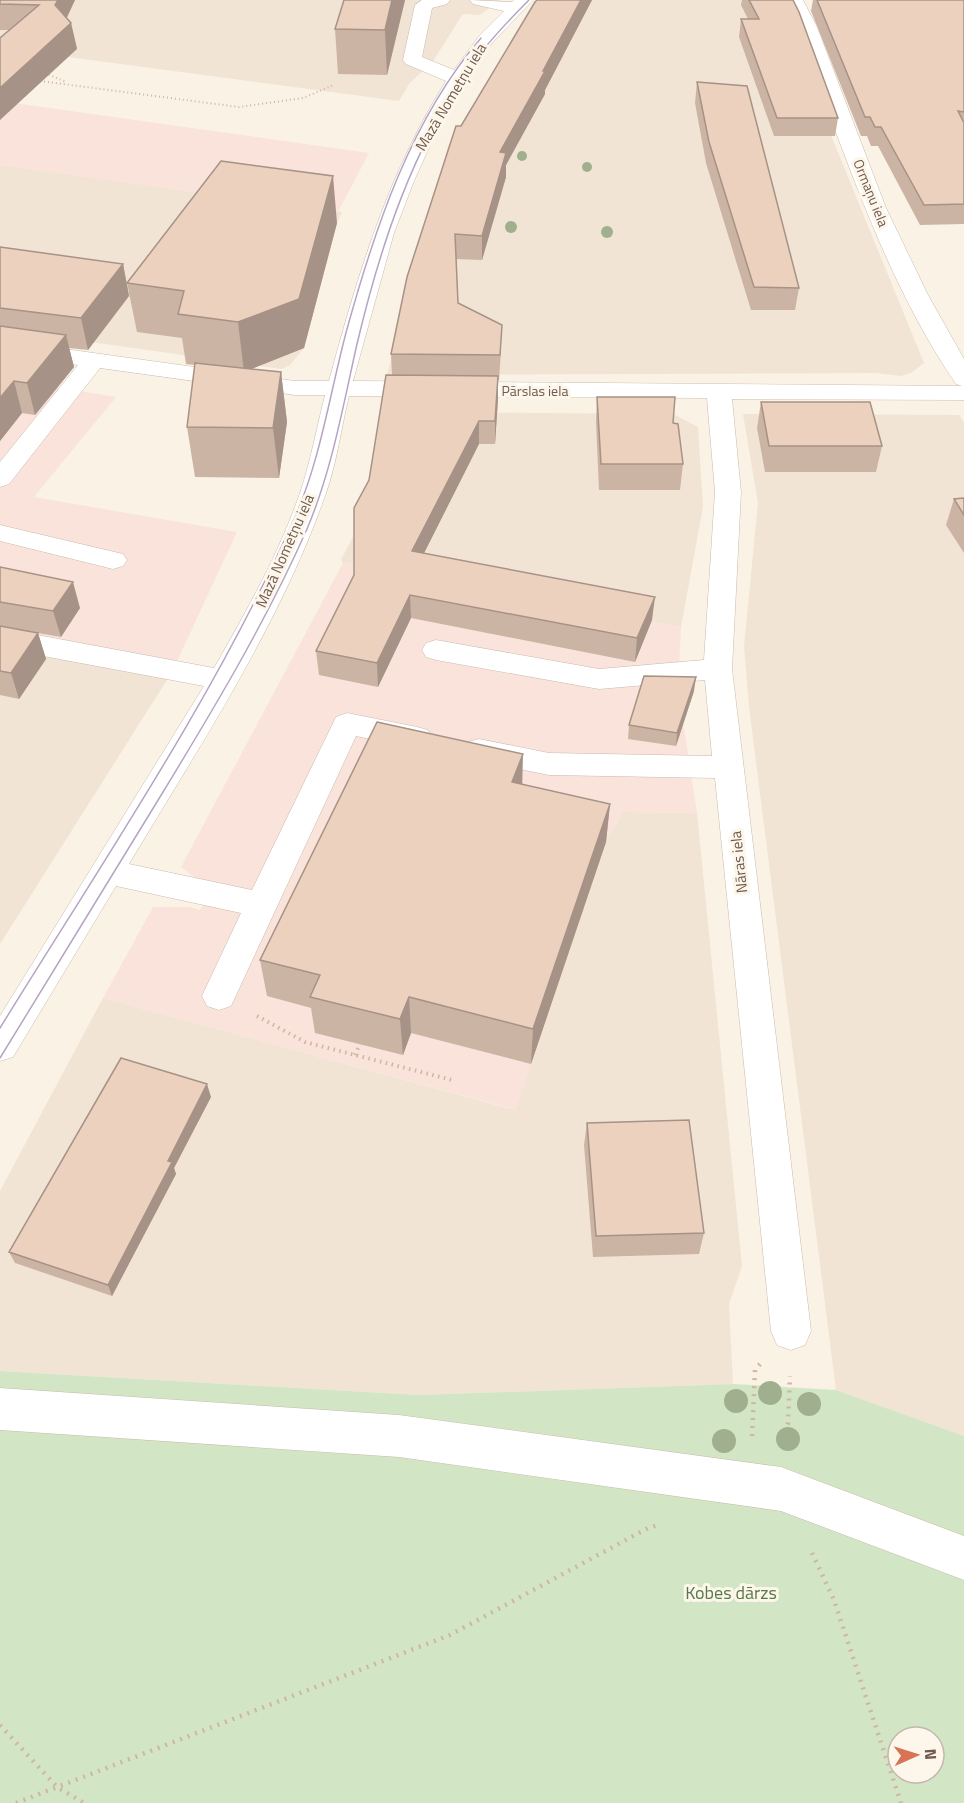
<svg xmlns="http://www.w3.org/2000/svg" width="964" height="1803" font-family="'Titillium Web',sans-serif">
<rect width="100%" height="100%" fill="#faf2e5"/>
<path fill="#f1e4d4" d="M 0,0 L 501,0 L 480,15 L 463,14 L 433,61 L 409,84 L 399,101 L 0,48 Z
M 562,0 L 780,0 L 806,74 L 924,363 L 911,373 L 901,376 L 876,373 L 387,375 L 448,146 L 526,28 Z
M 0,165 L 342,212 L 337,223 L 304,348 L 290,365 L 281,369 L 0,329 Z
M 385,412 L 673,414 L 698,427 L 703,507 L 681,627 L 343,563 L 341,560 L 370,503 Z
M 743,414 L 959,415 L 964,422 L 964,1436 L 836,1390 L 749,707 L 744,646 L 758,503 Z
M 0,642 L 172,672 L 0,944 Z
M 623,812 L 697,813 L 742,1266 L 729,1304 L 733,1384 L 419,1395 L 0,1371 L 0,1191 L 103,998 L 515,1110 L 606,842 Z"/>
<path fill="#f9e3da" d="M 0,101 L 369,153 L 338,212 L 205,194 L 0,165 Z
M 0,378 L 116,397 L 34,497 L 237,532 L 172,672 L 0,642 Z
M 343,563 L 681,627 L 678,688 L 697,813 L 623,812 L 606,842 L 516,1110 L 103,998 L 153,907 L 190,907 L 200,910 L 209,894 L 201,882 L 181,867 Z"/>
<path fill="#d2e6c5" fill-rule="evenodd" d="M 0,1371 L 419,1395 L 733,1384 L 836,1390 L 964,1436 L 964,1803 L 0,1803 ZM 898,1737 L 934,1737 L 934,1773 L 898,1773 Z"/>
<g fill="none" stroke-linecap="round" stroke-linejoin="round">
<defs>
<path id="minor" d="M 422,0 L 450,0 L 447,4 L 432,8 L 422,57 L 454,70 L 480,35 L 504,11 L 473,4 L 470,0 L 512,2 L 514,0 L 533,0 L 493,42 L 463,83 L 437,130 L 414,181 L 394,233 L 353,381 L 962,386 L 956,384 C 901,304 865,210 831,119 C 817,79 805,38 785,0 L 803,0 L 817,27 L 886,208 L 928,295 L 964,359 L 964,400 L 732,399 L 741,492 L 732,669 L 811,1331 L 805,1345 L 791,1350 L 777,1345 L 771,1331 L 715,778 L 549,775 L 479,761 L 468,758 L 464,750 L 468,742 L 479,739 L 549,753 L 712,756 L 705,680 L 599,689 L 436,660 L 426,657 L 422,650 L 426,643 L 436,640 L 599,669 L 704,660 L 715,492 L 707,398 L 349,396 C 341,428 337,462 326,493 C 281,623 199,747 129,864 L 252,890 L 336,717 L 347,713 L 417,727 L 428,730 L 432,738 L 428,746 L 417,749 L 356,736 L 231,1006 L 219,1010 L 207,1006 L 202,996 L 241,913 L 116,886 L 13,1057 L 0,1061 L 0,1016 L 204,686 L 0,648 L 0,628 L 214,668 C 246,612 280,552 301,490 C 311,459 317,427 325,395 L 295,395 L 100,368 L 9,484 L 0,487 L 0,462 L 78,365 L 0,354 L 0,340 L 295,381 L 329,381 C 357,277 388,173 446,81 L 406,64 L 403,60 L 415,5 Z
M 0,525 L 123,554 L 127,560 L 123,566 L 113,569 L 0,541 Z
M 0,1388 L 399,1415 L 781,1467 L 964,1536 L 964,1580 L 781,1511 L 399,1457 L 0,1430 Z"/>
</defs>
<use href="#minor" stroke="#cabaac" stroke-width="1"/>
<path stroke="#d1b5a2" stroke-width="2" stroke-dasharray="1 3" stroke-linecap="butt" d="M 45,73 L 66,82
M 40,81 L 239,107 L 303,98 L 334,85"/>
<path stroke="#d1b5a2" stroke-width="4" stroke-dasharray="1.5 4.5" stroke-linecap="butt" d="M 257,1016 L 305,1042 L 452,1080
M 355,1055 L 360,1044"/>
<path stroke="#d1b5a2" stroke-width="4.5" stroke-dasharray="2 6" stroke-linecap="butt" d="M 752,1436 L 755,1370 L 760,1364
M 781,1439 L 788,1423 L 790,1376
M 812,1553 L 834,1600 L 901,1803
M 0,1725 L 57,1787 L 84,1803
M 16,1803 L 450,1635 L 648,1528 L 661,1524"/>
<use href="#minor" fill="#fff" fill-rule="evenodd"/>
<path stroke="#b5a5c2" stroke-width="1.5" d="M 0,1028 C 103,861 215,697 295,517 C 321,458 330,392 347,329 C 375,228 411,119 481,38
M 0,1058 C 53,971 107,884 160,797 C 213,710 266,622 307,529 C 332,470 343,406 357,344 C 380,247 412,149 470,67 C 487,43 508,21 529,0"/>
</g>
<g fill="#a0b08f">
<circle cx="522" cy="156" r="5"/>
<circle cx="587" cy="167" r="5"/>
<circle cx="511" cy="227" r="6"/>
<circle cx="607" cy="232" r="6"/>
<circle cx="770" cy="1393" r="12"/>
<circle cx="736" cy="1401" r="12"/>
<circle cx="809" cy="1404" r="12"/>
<circle cx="788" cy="1439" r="12"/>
<circle cx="724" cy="1441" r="12"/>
</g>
<path fill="#ccb4a4" d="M 0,0 L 75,0 L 67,18 L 71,23 L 77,49 L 10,30 L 0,30 Z
M 344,0 L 405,0 L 387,75 L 338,74 L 335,29 Z
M 537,0 L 592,0 L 545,90 L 545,94 L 506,165 L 506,177 L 482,260 L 456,259 L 458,303 L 501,351 L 499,380 L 498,380 L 498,399 L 495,444 L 479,444 L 424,553 L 652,620 L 635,662 L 411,618 L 378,687 L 319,675 L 316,651 L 354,575 L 369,480 L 392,375 L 391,354 L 461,126 Z
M 742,0 L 793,0 L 838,118 L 835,136 L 774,136 L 739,37 L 741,19 L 748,19 L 741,5 Z
M 813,0 L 964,0 L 964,224 L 920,225 L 878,146 L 871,146 L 867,136 L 861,136 L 811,11 Z
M 697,82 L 799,288 L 795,310 L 751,310 L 706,163 L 695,103 Z
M 337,223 L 304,348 L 251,369 L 281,372 L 287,422 L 279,478 L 195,477 L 187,427 L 195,365 L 186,364 L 182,338 L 137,332 L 127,283 Z
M 0,247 L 123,264 L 129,296 L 88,350 L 69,348 L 74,367 L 35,415 L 22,413 L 0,441 Z
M 597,397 L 673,423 L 683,464 L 680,490 L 599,490 L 596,422 Z
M 761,402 L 882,446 L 876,472 L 765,472 L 757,428 Z
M 964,498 L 964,553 L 946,525 L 954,499 Z
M 0,567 L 80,608 L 61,637 L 38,633 L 46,659 L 19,699 L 0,695 Z
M 694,691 L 676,746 L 628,739 L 629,725 Z
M 522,784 L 610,804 L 606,842 L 531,1064 L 411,1033 L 403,1055 L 315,1033 L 311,1008 L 267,996 L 260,960 Z
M 211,1097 L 174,1168 L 176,1174 L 112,1296 L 15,1263 L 9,1252 Z
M 587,1123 L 704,1233 L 699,1254 L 593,1257 L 584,1145 Z"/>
<path fill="#a69286" d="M 58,0 L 75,0 L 60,31 L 55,5 Z
M 392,0 L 405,0 L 387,75 L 385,30 Z
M 581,0 L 592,0 L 545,90 L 545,94 L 506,165 L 506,177 L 482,260 L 482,236 L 500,152 Z
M 71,23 L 77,49 L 0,120 L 0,88 Z
M 333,176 L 337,223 L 304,348 L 244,372 L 238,322 Z
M 123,264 L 129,296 L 88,350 L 81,318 Z
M 66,335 L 74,367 L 35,415 L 27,383 Z
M 281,372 L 287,422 L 279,478 L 273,428 Z
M 498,376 L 498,399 L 495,444 L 495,421 Z
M 14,381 L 22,413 L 0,441 L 0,398 Z
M 479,421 L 479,444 L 413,575 L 412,551 Z
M 73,582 L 80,608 L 61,637 L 53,611 Z
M 410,595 L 411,618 L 378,687 L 377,663 Z
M 655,597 L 652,620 L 635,662 L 637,638 Z
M 38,633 L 46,659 L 19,699 L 11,673 Z
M 696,677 L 694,691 L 676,746 L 677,733 Z
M 523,754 L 522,793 L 512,782 Z
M 610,804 L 606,842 L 531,1064 L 533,1029 Z
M 409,997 L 411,1033 L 403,1055 L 400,1019 Z
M 207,1084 L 211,1097 L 174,1168 L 176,1174 L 112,1296 L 108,1285 L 168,1161 Z"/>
<path fill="#edd1bf" stroke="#a69286" stroke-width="1.5" d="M 0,0 L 58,0 L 55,5 L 71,23 L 0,88 L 0,38 L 39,5 L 0,4 Z
M 344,0 L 392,0 L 385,30 L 335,29 Z
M 537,0 L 581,0 L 543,71 L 545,71 L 500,152 L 506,153 L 482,236 L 455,234 L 458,303 L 502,325 L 500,355 L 391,354 L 407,277 L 456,126 L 461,126 L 535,2 Z
M 749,0 L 793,0 L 799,12 L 838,118 L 777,118 L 741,19 L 759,19 Z
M 817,0 L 964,0 L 964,112 L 958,111 L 964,123 L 964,204 L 924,205 L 881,127 L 875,127 L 870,117 L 865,117 Z
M 697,82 L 747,86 L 799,288 L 754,287 L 709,142 Z
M 221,161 L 333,176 L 299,299 L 238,322 L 178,314 L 184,291 L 127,283 Z
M 0,247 L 123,264 L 81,318 L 0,308 Z
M 0,326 L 66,335 L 27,383 L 14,381 L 0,398 Z
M 195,363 L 281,372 L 273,428 L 187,427 Z
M 386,375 L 498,376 L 495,421 L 479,421 L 412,551 L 655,597 L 637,638 L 410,595 L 377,663 L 316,651 L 354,575 L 354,508 L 369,480 Z
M 597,397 L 675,397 L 673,423 L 678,424 L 683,464 L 601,464 Z
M 761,402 L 870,402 L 882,446 L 769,446 Z
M 964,498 L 964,515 L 954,499 Z
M 0,567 L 73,582 L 53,611 L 0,602 Z
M 0,626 L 38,633 L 11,673 L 0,671 Z
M 644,676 L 696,677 L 677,733 L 629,725 Z
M 377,722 L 523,754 L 512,782 L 610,804 L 533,1029 L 409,997 L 400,1019 L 310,997 L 320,975 L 260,960 Z
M 121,1058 L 207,1084 L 168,1161 L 172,1162 L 108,1285 L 9,1252 Z
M 689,1120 L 704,1233 L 596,1236 L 587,1123 Z"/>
<g text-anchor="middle" stroke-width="6" stroke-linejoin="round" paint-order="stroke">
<g font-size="14" fill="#70594d" stroke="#fdf6eb">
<text transform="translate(871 193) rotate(68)" y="5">Ormaņu iela</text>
<text x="535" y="396">Pārslas iela</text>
</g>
<g font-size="15" fill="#70594d" stroke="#fdf6eb">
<text transform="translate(451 97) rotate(-59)" y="5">Mazā Nometņu iela</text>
<text transform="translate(285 551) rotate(-66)" y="5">Mazā Nometņu iela</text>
<text transform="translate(739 862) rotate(-96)" y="5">Nāras iela</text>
</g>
<g font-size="18" fill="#577a49" stroke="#fdf6eb">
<text x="731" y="1599">Kobes dārzs</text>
</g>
</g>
<g transform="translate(916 1755) rotate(87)"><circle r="28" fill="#fdf6eb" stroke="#c5b7ac" stroke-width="1.5"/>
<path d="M0-4.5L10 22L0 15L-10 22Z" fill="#d97355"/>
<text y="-9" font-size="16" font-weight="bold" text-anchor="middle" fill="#70594d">N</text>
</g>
</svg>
